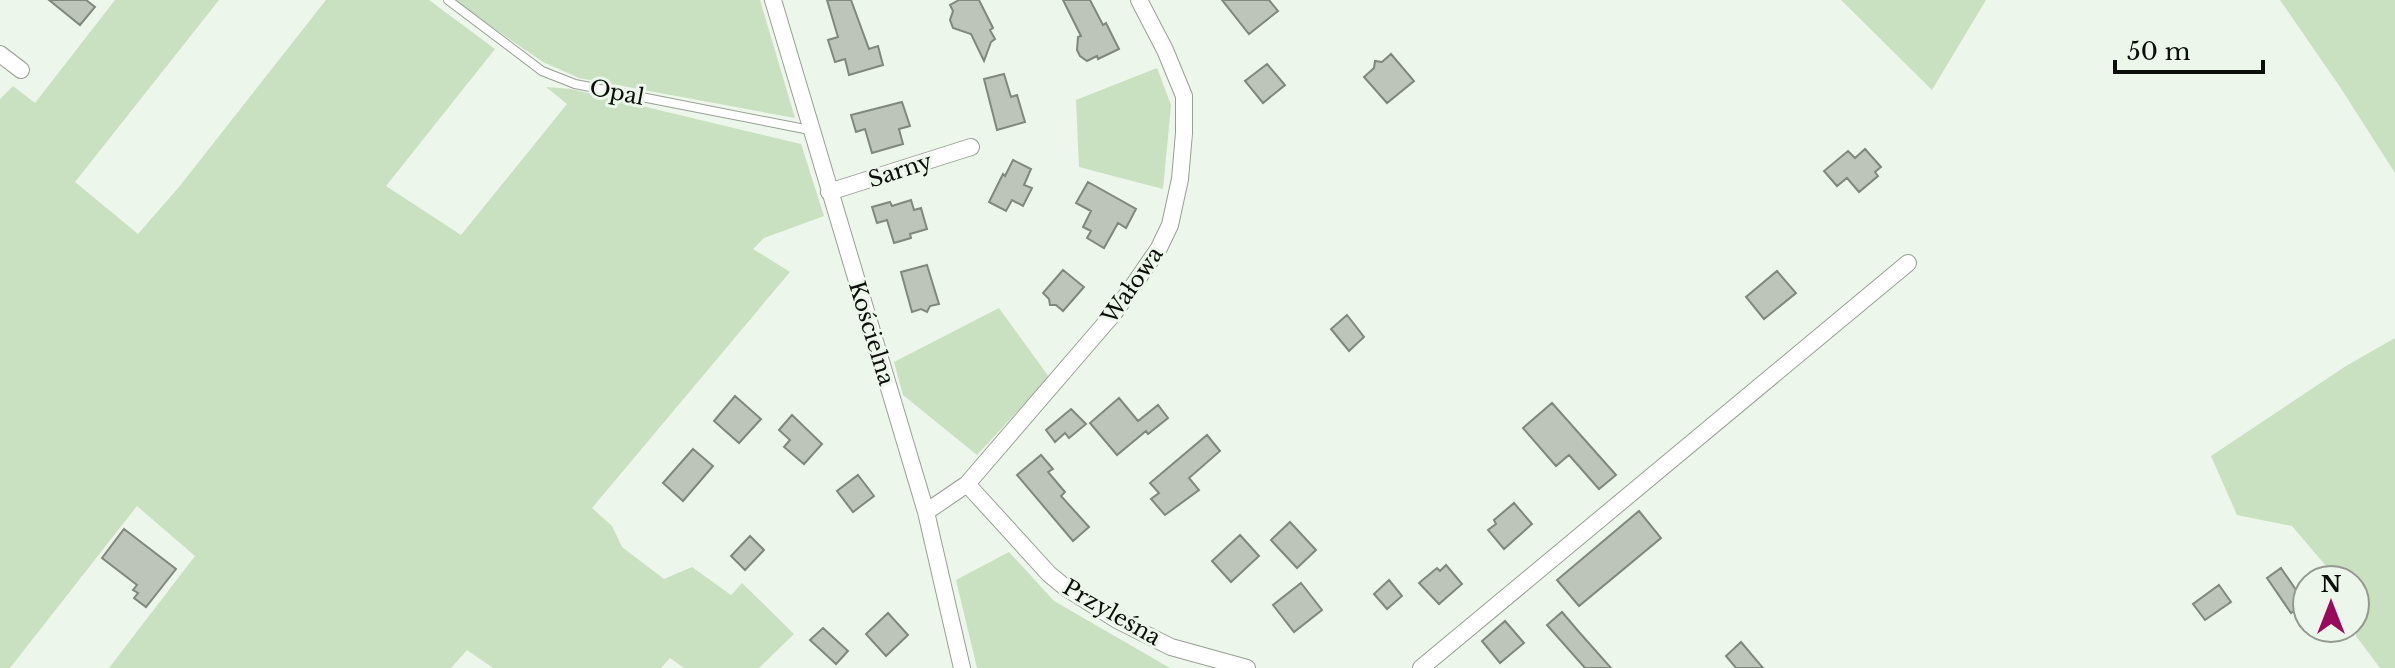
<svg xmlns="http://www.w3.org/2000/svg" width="2395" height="668" font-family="'Libre Baskerville',serif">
<rect width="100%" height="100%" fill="#edf6ea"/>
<path fill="#c9e0c1" d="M 115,0 L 219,0 L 75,182 L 138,234 L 179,187 L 326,0 L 429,0 L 495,49 L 386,186 L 461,235 L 567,104 L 546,87 L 571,89 L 801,144 L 824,216 L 764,238 L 753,249 L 790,272 L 592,508 L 612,526 L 622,547 L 664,579 L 692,567 L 731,595 L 742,583 L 794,634 L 759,668 L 684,668 L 670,658 L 661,668 L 493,668 L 467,650 L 451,668 L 109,668 L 195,556 L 137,506 L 10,668 L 0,668 L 0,99 L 13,86 L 35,103 Z
M 453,0 L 760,0 L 795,118 L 579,78 L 543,62 Z
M 1841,0 L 1986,0 L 1932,90 Z
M 2280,0 L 2395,0 L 2395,173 L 2340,87 Z
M 1157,68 L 1171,105 L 1163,189 L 1079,167 L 1076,100 Z
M 999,308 L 1049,377 L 977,455 L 903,395 L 894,362 Z
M 2395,338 L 2395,668 L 2380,668 L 2356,636 L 2355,580 L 2338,580 L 2292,526 L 2237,515 L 2211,456 L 2346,366 Z
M 1009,552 L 1054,601 L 1170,668 L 977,668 L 956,580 Z"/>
<path fill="#bdc5ba" stroke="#80887e" stroke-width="2" d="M 49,0 L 86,0 L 95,7 L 80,25 Z
M 827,0 L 851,0 L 869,49 L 878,46 L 883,65 L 849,75 L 845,59 L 835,62 L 828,40 L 838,37 Z
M 959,0 L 979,0 L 993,28 L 990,30 L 995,39 L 991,42 L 984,61 L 971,34 L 953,28 L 950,20 L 953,11 L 950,5 Z
M 1063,0 L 1090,0 L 1103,25 L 1106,23 L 1119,49 L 1098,59 L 1097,56 L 1087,61 L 1080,56 L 1077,50 L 1078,37 L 1081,36 Z
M 1222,0 L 1269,0 L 1278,11 L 1249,34 Z
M 1391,54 L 1414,81 L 1387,103 L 1364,77 L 1374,68 L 1375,61 L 1382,62 Z
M 1267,64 L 1285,85 L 1263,103 L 1245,81 Z
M 1004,74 L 1011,97 L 1017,95 L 1025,122 L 997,130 L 984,79 Z
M 902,102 L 910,126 L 899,129 L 903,144 L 872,153 L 865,129 L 856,132 L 851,115 Z
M 1865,149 L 1881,167 L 1875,172 L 1878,176 L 1859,192 L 1847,178 L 1837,186 L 1824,171 L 1848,151 L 1855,158 Z
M 1013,160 L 1031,169 L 1024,185 L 1032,188 L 1023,206 L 1012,200 L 1006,211 L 989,202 L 1003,174 L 1005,176 Z
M 1088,182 L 1136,209 L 1126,228 L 1118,223 L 1104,248 L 1087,238 L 1091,231 L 1083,227 L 1091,211 L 1076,203 Z
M 911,200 L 914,210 L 921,208 L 927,229 L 910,234 L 911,238 L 894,243 L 887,220 L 877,223 L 872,207 L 890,202 L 892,206 Z
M 927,265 L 939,304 L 930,306 L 927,312 L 921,309 L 912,312 L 901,272 Z
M 1063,270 L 1084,287 L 1063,311 L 1056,305 L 1050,305 L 1049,299 L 1043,293 Z
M 1777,271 L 1796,293 L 1764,319 L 1746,297 Z
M 1347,315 L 1364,337 L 1349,351 L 1331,329 Z
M 735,396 L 761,419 L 739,443 L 714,421 Z
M 1119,398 L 1138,421 L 1158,405 L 1168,418 L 1148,434 L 1146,431 L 1117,455 L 1090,423 Z
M 1552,403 L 1616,475 L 1599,489 L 1569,455 L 1556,466 L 1523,428 Z
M 1071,409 L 1086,424 L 1069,438 L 1065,433 L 1055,442 L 1046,430 Z
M 792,415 L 822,444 L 804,464 L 784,447 L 790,440 L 779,430 Z
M 1207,435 L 1220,451 L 1189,478 L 1199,490 L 1165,515 L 1151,499 L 1159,493 L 1150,483 Z
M 693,449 L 713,466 L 683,501 L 663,483 Z
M 1041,455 L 1053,469 L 1048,472 L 1065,492 L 1061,496 L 1089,527 L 1073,541 L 1017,475 Z
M 858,475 L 874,496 L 853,512 L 837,491 Z
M 1514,503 L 1532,524 L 1504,549 L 1488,530 L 1496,524 L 1494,520 Z
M 1639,511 L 1661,538 L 1579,606 L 1557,580 Z
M 1290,522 L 1316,550 L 1297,568 L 1271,540 Z
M 124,529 L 176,569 L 146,607 L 134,598 L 138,593 L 133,590 L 137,585 L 102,558 Z
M 1240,535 L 1259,556 L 1231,582 L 1212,561 Z
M 750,536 L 764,550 L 745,570 L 731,556 Z
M 1446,565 L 1462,584 L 1439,604 L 1419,583 L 1437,568 L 1440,571 Z
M 2281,568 L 2305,603 L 2291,613 L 2267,578 Z
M 1389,580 L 1402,596 L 1387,609 L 1374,594 Z
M 1301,583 L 1322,610 L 1294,632 L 1273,605 Z
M 2219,585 L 2231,602 L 2205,620 L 2193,604 Z
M 1562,612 L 1579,632 L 1611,668 L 1585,668 L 1547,625 Z
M 888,613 L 908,635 L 886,656 L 866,634 Z
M 1505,621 L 1524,643 L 1500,663 L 1482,641 Z
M 823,628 L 848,651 L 836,664 L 810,640 Z
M 1741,642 L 1763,668 L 1736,668 L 1726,656 Z"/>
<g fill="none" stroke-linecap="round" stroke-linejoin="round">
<defs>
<path id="lane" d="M 448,0 L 542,71 L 575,84 L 810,130"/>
<path id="street" d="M 773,0 L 926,512 L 962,668
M 0,54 L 21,70
M 829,192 L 971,147
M 967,484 L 1049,574 L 1066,588 L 1117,620 L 1171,647 L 1247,668
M 926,512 L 967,484 L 1115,312 L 1159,248 L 1170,225 L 1180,179 L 1184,133 L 1184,96 L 1165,50 L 1139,0
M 1421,668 L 1908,263"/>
</defs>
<use href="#lane" stroke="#979f94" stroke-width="10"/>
<use href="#street" stroke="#979f94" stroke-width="18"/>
<use href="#lane" stroke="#fff" stroke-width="8"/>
<use href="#street" stroke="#fff" stroke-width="16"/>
</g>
<g text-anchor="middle" stroke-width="6" stroke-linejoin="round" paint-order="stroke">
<g font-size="22" fill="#0b0e0a" stroke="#edf6ea">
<text transform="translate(617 92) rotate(11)" y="8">Opal</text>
<text transform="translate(900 170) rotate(-18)" y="8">Sarny</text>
<text transform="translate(1132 285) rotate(-55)" y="8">Wałowa</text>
<text transform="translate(872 333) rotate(73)" y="8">Kościelna</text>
<text transform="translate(1112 612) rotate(30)" y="8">Przyleśna</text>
</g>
</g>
<g transform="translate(2331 604)"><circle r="38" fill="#edf6ea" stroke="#939990" stroke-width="2"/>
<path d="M0-6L14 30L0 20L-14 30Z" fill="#990a5c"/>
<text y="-12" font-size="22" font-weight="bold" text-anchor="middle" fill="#0b0e0a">N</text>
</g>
<path d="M2115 60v12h148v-12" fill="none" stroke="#0b0e0a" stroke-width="4"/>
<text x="2127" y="60" font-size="24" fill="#0b0e0a" stroke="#edf6ea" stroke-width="6" paint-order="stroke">50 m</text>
</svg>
